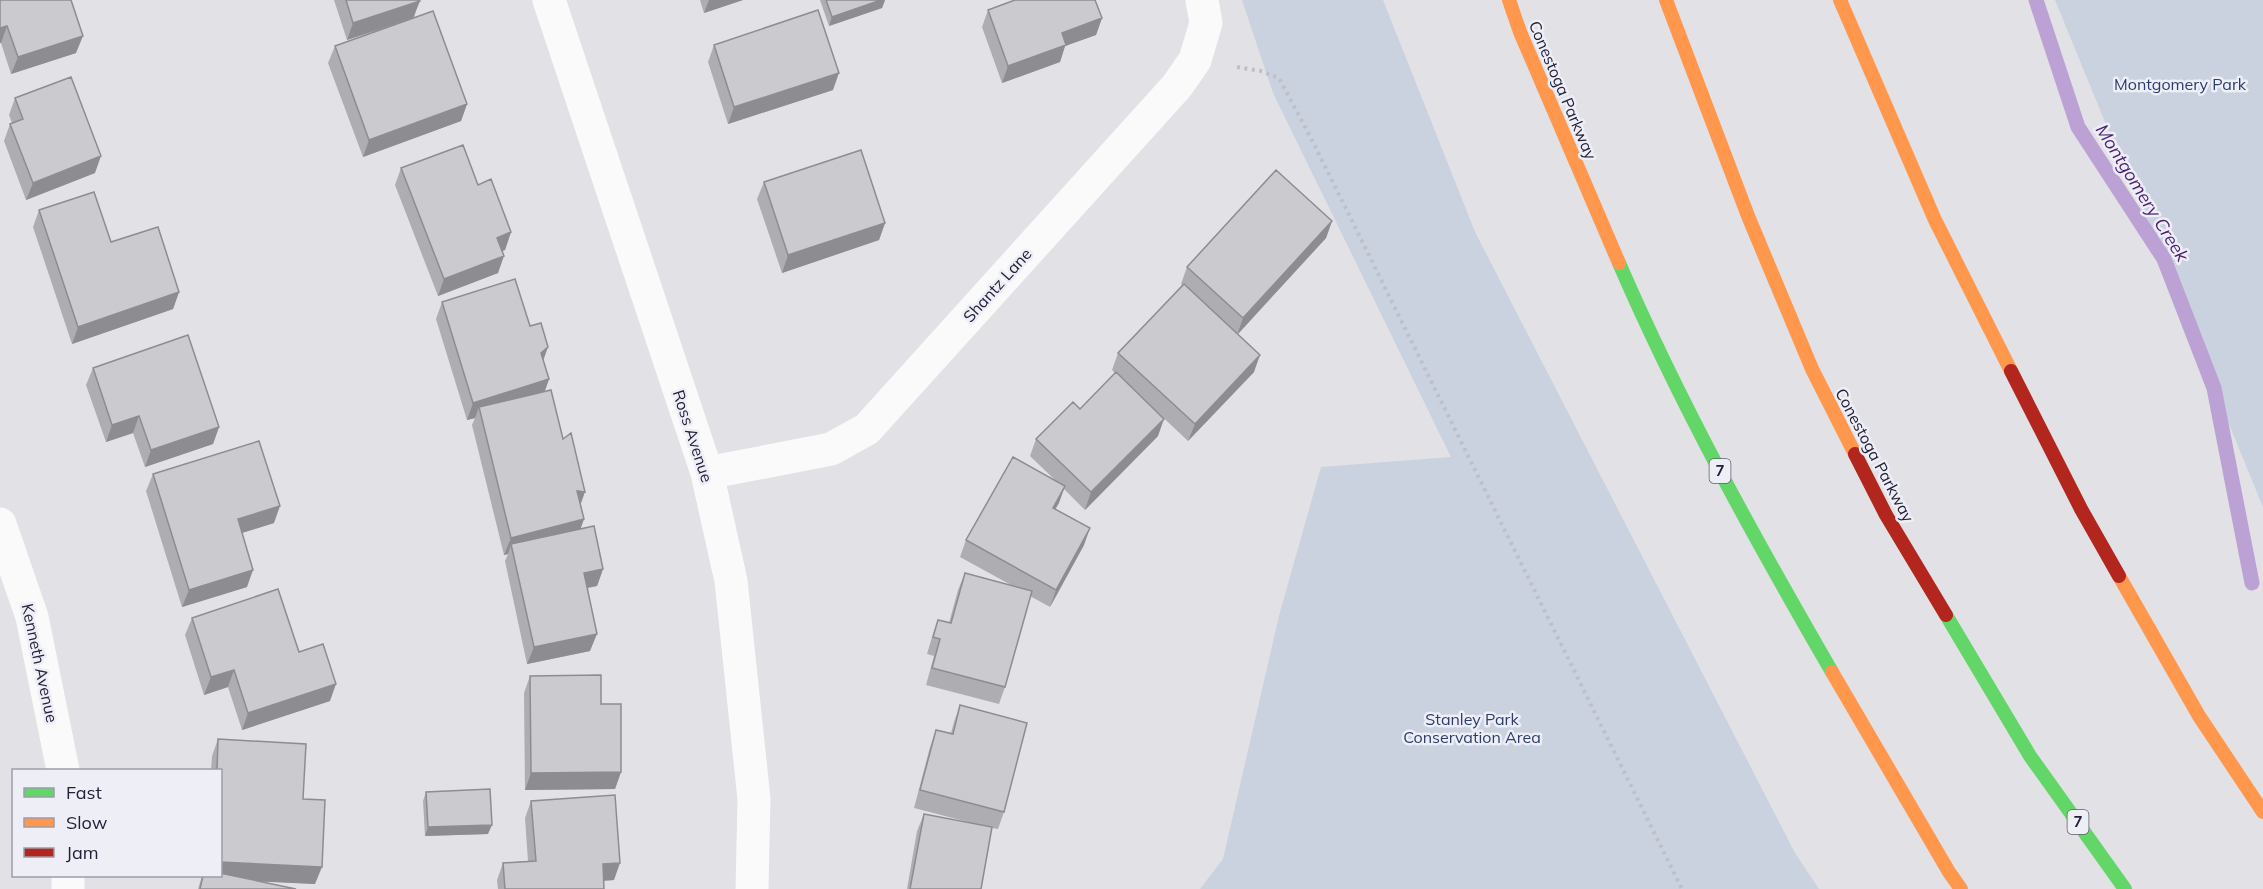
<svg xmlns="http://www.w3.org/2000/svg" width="2263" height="889" font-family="Mulish,sans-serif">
<rect width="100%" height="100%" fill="#e1e1e6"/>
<path fill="#cad1df" d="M 1242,0 L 1383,0 L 1475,232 L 1795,853 L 1819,889 L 1200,889 L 1223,859 L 1279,616 L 1321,467 L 1451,457 L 1273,93 Z
M 2055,0 L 2263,0 L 2263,507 Z"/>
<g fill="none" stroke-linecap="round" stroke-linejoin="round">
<path stroke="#bca2d4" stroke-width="15" d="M 2036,0 L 2078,127 L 2164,259 L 2214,388 L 2252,583"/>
<path stroke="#bfbfc7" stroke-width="4" stroke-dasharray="3 4.5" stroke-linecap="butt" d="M 1237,67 L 1261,71 L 1279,78 L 1314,144 L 1682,889"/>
<path stroke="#fafafb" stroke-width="33" d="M 549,0 L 707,473 L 731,581 L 754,799 L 752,889
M 707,473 L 831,449 L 867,429 L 1177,86 L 1195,60 L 1206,23 L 1202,0
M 0,524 L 32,617 L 63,770
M 68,889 L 68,876"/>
<path stroke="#63d668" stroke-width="14" d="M 1619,263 C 1680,404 1755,539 1832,672
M 1946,615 L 2030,756 L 2125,889"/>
<path stroke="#ff974d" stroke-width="14" d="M 1509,0 L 1520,32 L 1619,263
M 1666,0 L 1748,216 L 1812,369 L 1855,454
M 1840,0 L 1935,220 L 2011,371
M 2119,576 L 2199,716 L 2263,812
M 1832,672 L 1949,872 L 1961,889"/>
<path stroke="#b3261e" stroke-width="14" d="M 2011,371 L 2081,509 L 2119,576
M 1855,454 L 1886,515 L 1946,615"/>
</g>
<path fill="#aeaeb2" d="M 0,0 L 76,53 L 11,74 L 1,43 Z
M 334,0 L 419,0 L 414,18 L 467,104 L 461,121 L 363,157 L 328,63 L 335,46 L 397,24 L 347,40 Z
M 700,0 L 743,0 L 704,13 Z
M 820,0 L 885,0 L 882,8 L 829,26 Z
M 988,10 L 1102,18 L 1096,35 L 1065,46 L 1060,62 L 1002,83 L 982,27 Z
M 714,45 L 833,90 L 728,124 L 708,62 Z
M 15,98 L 95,173 L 26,200 L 4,141 L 10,124 L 12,123 L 9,115 Z
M 401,168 L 478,185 L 511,232 L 505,250 L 502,251 L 498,273 L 438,296 L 395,185 Z
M 764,182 L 885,223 L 879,240 L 782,273 L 757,199 Z
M 39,210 L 111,242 L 179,292 L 173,309 L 72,344 L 33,227 Z
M 1332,221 L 1326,238 L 1238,334 L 1254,372 L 1188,441 L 1152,407 L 1158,436 L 1085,510 L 1064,489 L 1055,509 L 1084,545 L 1050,607 L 1030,596 L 1005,687 L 999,704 L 926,685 L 934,656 L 927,654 L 932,637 L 938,620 L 949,623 L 958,590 L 965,573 L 1011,585 L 960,557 L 966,540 L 1055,480 L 1030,456 L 1036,439 L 1080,409 L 1115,373 L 1112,370 L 1118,353 L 1182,285 L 1181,284 L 1187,267 Z
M 442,302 L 530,326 L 543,360 L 549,379 L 545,391 L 581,505 L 584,519 L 580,529 L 603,569 L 597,586 L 587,588 L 590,651 L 527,664 L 505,561 L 508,554 L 504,555 L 472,425 L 475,418 L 467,420 L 436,319 Z
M 93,368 L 219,427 L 213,444 L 145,467 L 133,433 L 106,442 L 86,385 Z
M 153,474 L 274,523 L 242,533 L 247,587 L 182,607 L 146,491 Z
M 192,618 L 299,652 L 330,701 L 242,730 L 228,687 L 204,695 L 185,635 Z
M 530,676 L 601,704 L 621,772 L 615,789 L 525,790 L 524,693 Z
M 960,705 L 1004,812 L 998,829 L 992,828 L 981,889 L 907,889 L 917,831 L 924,814 L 976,824 L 914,808 L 930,747 L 936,730 L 951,733 L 954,722 Z
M 218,739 L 315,884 L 260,881 L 296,889 L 198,889 L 202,876 L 220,876 L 220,771 L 211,771 L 212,756 Z
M 426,792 L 488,834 L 425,836 L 423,801 Z
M 531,801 L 614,880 L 604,881 L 604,889 L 498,889 L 497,880 L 503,863 L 528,861 L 525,818 Z"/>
<path fill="#8d8d91" d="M 709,0 L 743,0 L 704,13 Z
M 881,0 L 885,0 L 882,8 L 829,26 L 832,17 Z
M 420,1 L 413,18 L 347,40 L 353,23 Z
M 1102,18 L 1096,35 L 1065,46 L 1060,62 L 1002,83 L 1008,66 L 1062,33 Z
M 7,26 L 1,43 L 0,43 L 0,28 Z
M 83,36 L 76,53 L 11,74 L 18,57 Z
M 839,73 L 833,90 L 728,124 L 734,107 Z
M 467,104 L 461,121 L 363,157 L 369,140 Z
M 101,156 L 95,173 L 26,200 L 33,183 Z
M 1332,221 L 1326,238 L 1237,335 L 1243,318 Z
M 885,223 L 879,240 L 782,273 L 788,255 Z
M 511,232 L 505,250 L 491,255 L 497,238 Z
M 504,256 L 498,273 L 438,296 L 444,279 Z
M 179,292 L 173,309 L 72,344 L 78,327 Z
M 548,347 L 542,364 L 541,353 Z
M 1260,355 L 1254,372 L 1188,441 L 1195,424 Z
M 549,379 L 543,396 L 479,407 L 475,418 L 467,420 L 473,403 Z
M 139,416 L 133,433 L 106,442 L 112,425 Z
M 1164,419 L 1158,436 L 1085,510 L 1091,492 Z
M 219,427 L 213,444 L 145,467 L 151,450 Z
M 1065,486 L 1059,503 L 1046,525 L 1053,508 Z
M 577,491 L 585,492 L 579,509 Z
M 280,506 L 274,523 L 232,536 L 238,519 Z
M 584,519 L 578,536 L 511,544 L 508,554 L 504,555 L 511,538 Z
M 1090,528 L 1084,545 L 1050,607 L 1056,590 Z
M 603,569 L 597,586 L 577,590 L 584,573 Z
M 253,570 L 247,587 L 182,607 L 189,590 Z
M 597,634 L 590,651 L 527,664 L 534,647 Z
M 234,670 L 228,687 L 204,695 L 211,677 Z
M 336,684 L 330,701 L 242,730 L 248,713 Z
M 621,772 L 615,789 L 525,790 L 531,773 Z
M 492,825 L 488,834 L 425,836 L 428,827 Z
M 220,862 L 322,867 L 315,884 L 206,879 L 220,876 Z
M 620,863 L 614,880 L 596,881 L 603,864 Z"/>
<path fill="#cacacf" stroke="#8d8d91" stroke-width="1.5" d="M 0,0 L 71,0 L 83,36 L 18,57 L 7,26 L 0,28 Z
M 346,0 L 419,0 L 420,1 L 353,23 Z
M 826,0 L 881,0 L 832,17 Z
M 1015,0 L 1095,0 L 1102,18 L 1062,33 L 1066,45 L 1008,66 L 988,10 Z
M 818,10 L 839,73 L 734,107 L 714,45 Z
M 433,11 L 467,104 L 369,140 L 335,46 Z
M 71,77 L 101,156 L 33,183 L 10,124 L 23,119 L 15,98 Z
M 463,145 L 478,185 L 491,179 L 511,232 L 497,238 L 504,256 L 444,279 L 401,168 Z
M 861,150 L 885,223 L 788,255 L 764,182 Z
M 1276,170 L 1332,221 L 1243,318 L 1187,267 Z
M 94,192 L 111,242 L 158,227 L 179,292 L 78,327 L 39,210 Z
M 515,279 L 530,326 L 541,323 L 548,347 L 541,353 L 549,379 L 473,403 L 442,302 Z
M 1184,284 L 1260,355 L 1195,424 L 1118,353 Z
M 188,335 L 219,427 L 151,450 L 139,416 L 112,425 L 93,368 Z
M 1116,372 L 1164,419 L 1091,492 L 1036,439 L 1073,402 L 1080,409 Z
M 551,390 L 563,439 L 571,433 L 585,492 L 577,491 L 584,519 L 511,538 L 479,407 Z
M 259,441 L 280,506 L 238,519 L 253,570 L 189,590 L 153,474 Z
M 1013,457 L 1065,486 L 1053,508 L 1090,528 L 1056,590 L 966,540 Z
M 594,526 L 603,569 L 584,573 L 597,634 L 534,647 L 511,544 Z
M 965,573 L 1032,591 L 1005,687 L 932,668 L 940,639 L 933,637 L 938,620 L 951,623 Z
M 278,589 L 299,652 L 323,644 L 336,684 L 248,713 L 234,670 L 211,677 L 192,618 Z
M 601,675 L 601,704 L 621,704 L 621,772 L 531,773 L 530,676 Z
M 960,705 L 1027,723 L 1004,812 L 920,790 L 936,730 L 953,734 Z
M 218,739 L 306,744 L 303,799 L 325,800 L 322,867 L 220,862 L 220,771 L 217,771 Z
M 490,789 L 492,825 L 428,827 L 426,792 Z
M 615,795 L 620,863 L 603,864 L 604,889 L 505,889 L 503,863 L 536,861 L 531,801 Z
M 924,814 L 992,827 L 981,889 L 910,889 Z
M 220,873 L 296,889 L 200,889 L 203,876 L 220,876 Z"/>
<g text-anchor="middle" stroke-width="5" stroke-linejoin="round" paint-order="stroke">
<g fill="#eeeff6" stroke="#605e71" stroke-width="1.5">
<rect x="1709.5" y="459" width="21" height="24" rx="4.5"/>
<rect x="2067.5" y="810" width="21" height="24" rx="4.5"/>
</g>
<g font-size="15" font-weight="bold" fill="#232038">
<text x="1720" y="476">7</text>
<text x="2078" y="827">7</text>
</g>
<g font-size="16" fill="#2c3c6d" stroke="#eeeff6">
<text x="2180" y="90">Montgomery Park</text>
<text x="1472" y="725">Stanley Park<tspan x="1472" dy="18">Conservation Area</tspan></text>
</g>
<g font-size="16" fill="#232038" stroke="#eeeff6">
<text transform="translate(1563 90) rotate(67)" y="6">Conestoga Parkway</text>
<text transform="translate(997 285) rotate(-48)" y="6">Shantz Lane</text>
<text transform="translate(693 436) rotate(72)" y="6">Ross Avenue</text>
<text transform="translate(1875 455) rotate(62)" y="6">Conestoga Parkway</text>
<text transform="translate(40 663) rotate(78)" y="6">Kenneth Avenue</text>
</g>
<g font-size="18" font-style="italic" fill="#4a1e71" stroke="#eeeff6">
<text transform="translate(2142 193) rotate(58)" y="6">Montgomery Creek</text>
</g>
</g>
<rect x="12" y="769" width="210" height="108" fill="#eeeff6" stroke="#9d9caa" stroke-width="1.5"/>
<rect x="24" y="788" width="30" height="9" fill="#63d668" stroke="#9d9caa" stroke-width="1.5"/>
<text x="66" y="799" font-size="18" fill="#232038">Fast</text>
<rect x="24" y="818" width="30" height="9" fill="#ff974d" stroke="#9d9caa" stroke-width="1.5"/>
<text x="66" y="829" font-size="18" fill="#232038">Slow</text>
<rect x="24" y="848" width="30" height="9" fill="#b3261e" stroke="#9d9caa" stroke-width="1.5"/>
<text x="66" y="859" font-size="18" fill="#232038">Jam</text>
</svg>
